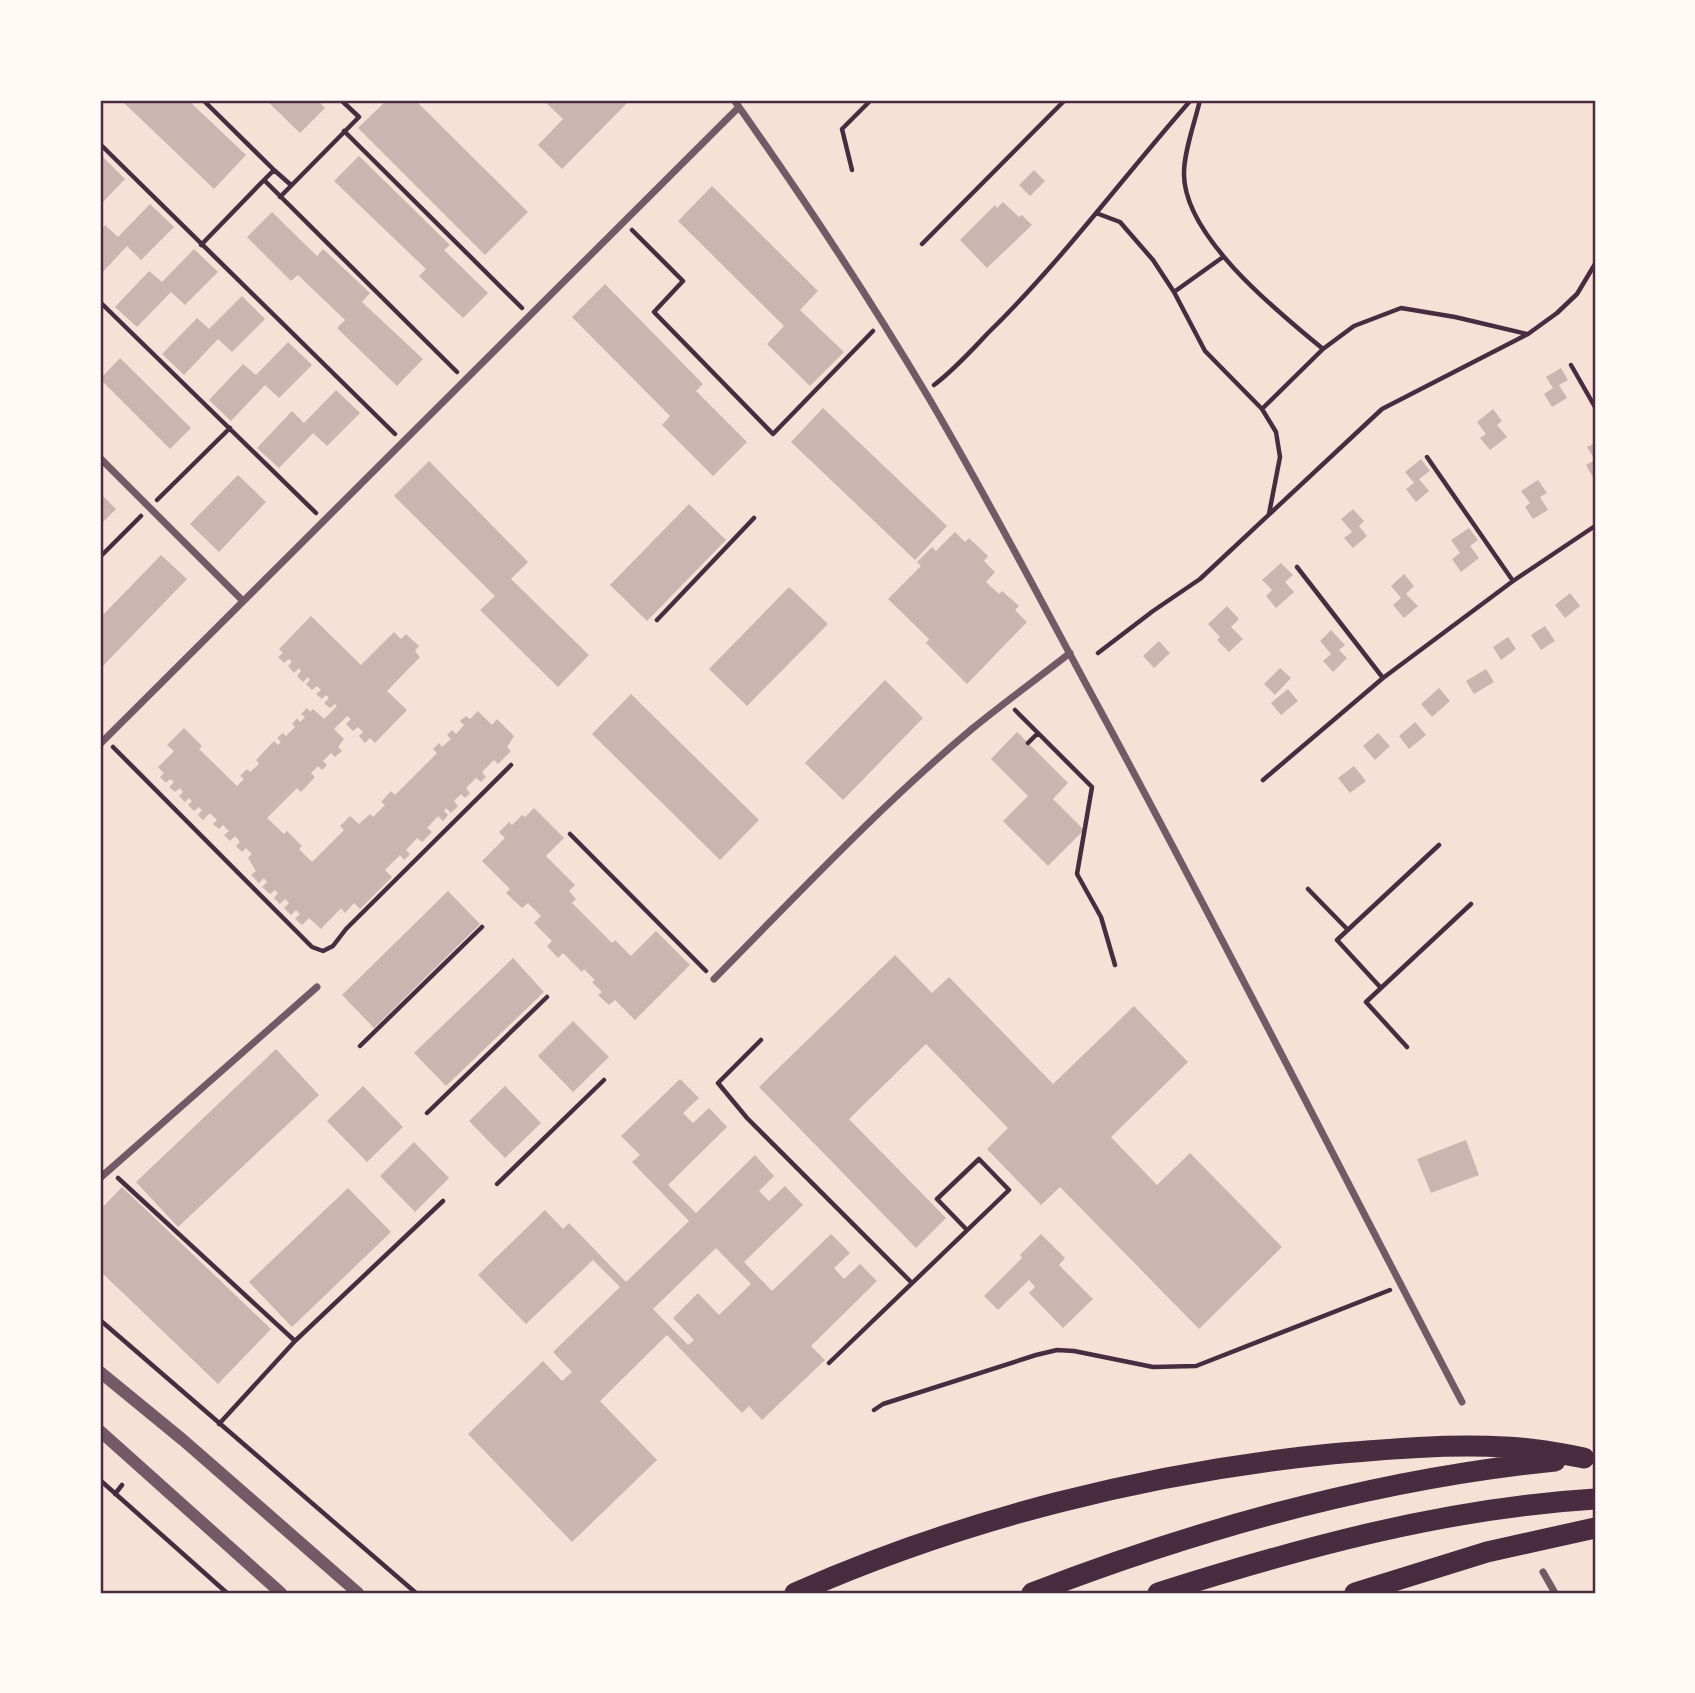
<svg xmlns="http://www.w3.org/2000/svg" width="1695" height="1693" font-family="'Exo 2',sans-serif">
<rect width="100%" height="100%" fill="#f7e1d7"/>
<path fill="#ccb4b1" fill-rule="evenodd" d="M 121,100 L 188,100 L 246,155 L 214,189 Z
M 266,100 L 317,100 L 325,108 L 300,133 Z
M 387,100 L 415,100 L 528,212 L 485,255 L 358,128 Z
M 543,100 L 568,100 L 572,103 L 575,100 L 630,100 L 562,169 L 538,145 L 563,119 Z
M 102,156 L 125,179 L 100,205 L 100,158 Z
M 359,156 L 450,245 L 444,250 L 488,293 L 463,318 L 419,276 L 426,269 L 334,181 Z
M 1034,170 L 1045,181 L 1030,196 L 1019,185 Z
M 712,186 L 818,291 L 800,310 L 844,352 L 810,386 L 767,344 L 784,326 L 678,221 Z
M 1003,202 L 1019,217 L 1022,215 L 1032,225 L 987,268 L 960,240 L 995,205 L 997,208 Z
M 150,204 L 174,227 L 141,260 L 127,246 L 100,275 L 100,231 L 105,225 L 118,237 Z
M 272,212 L 317,256 L 323,249 L 370,293 L 362,302 L 423,359 L 397,386 L 337,328 L 345,320 L 298,275 L 291,281 L 247,237 Z
M 194,249 L 218,272 L 185,305 L 171,292 L 137,327 L 115,307 L 149,271 L 162,282 Z
M 605,284 L 703,384 L 696,391 L 747,442 L 713,476 L 662,425 L 670,416 L 572,317 Z
M 242,296 L 265,319 L 232,352 L 218,339 L 184,375 L 162,354 L 197,318 L 209,329 Z
M 288,342 L 312,365 L 279,398 L 265,385 L 231,421 L 209,400 L 243,364 L 256,375 Z
M 120,358 L 191,428 L 170,449 L 100,379 Z
M 1561,368 L 1568,380 L 1559,385 L 1567,398 L 1552,407 L 1544,394 L 1553,388 L 1546,377 Z
M 336,390 L 360,413 L 327,446 L 313,433 L 279,468 L 257,448 L 292,411 L 304,423 Z
M 823,408 L 947,526 L 915,560 L 791,442 Z
M 1493,409 L 1502,421 L 1497,425 L 1507,437 L 1490,450 L 1480,438 L 1486,434 L 1477,422 Z
M 1595,443 L 1595,481 L 1586,465 L 1595,460 L 1587,447 Z
M 1421,459 L 1430,471 L 1419,479 L 1429,491 L 1416,502 L 1406,489 L 1414,483 L 1405,472 Z
M 429,461 L 528,562 L 511,579 L 589,655 L 558,687 L 480,610 L 495,596 L 394,496 Z
M 238,475 L 266,502 L 219,552 L 190,524 Z
M 1538,480 L 1547,493 L 1540,497 L 1548,510 L 1533,519 L 1525,507 L 1530,503 L 1521,491 Z
M 100,493 L 116,509 L 100,525 Z
M 689,504 L 726,540 L 647,621 L 610,585 Z
M 1353,509 L 1364,521 L 1359,526 L 1367,536 L 1353,548 L 1344,538 L 1352,532 L 1341,519 Z
M 1469,528 L 1478,540 L 1470,546 L 1479,558 L 1461,572 L 1452,559 L 1460,553 L 1451,540 Z
M 955,532 L 965,542 L 969,538 L 988,556 L 984,561 L 995,572 L 986,582 L 999,594 L 1002,591 L 1019,606 L 1015,610 L 1027,622 L 967,684 L 926,643 L 929,639 L 888,599 L 921,566 L 917,562 L 932,547 L 936,551 Z
M 161,555 L 187,579 L 100,669 L 100,618 Z
M 1281,563 L 1293,575 L 1285,582 L 1294,592 L 1276,608 L 1266,596 L 1272,590 L 1262,580 Z
M 1404,574 L 1414,586 L 1406,594 L 1418,606 L 1404,618 L 1393,605 L 1401,598 L 1391,586 Z
M 789,587 L 828,624 L 747,706 L 709,669 Z
M 1570,593 L 1580,606 L 1565,618 L 1555,605 Z
M 1227,606 L 1239,619 L 1231,627 L 1243,639 L 1229,652 L 1217,640 L 1220,637 L 1208,624 Z
M 311,616 L 361,665 L 394,632 L 401,639 L 406,634 L 419,646 L 415,651 L 420,657 L 387,691 L 407,710 L 375,743 L 370,738 L 365,743 L 359,736 L 363,732 L 358,727 L 353,731 L 346,724 L 351,719 L 347,716 L 334,729 L 344,739 L 338,747 L 342,751 L 335,757 L 331,753 L 323,761 L 327,765 L 322,770 L 318,766 L 311,773 L 315,777 L 301,792 L 297,788 L 267,818 L 284,834 L 287,831 L 302,846 L 299,849 L 312,862 L 344,830 L 340,826 L 350,816 L 359,824 L 370,814 L 373,817 L 385,805 L 381,802 L 391,791 L 395,795 L 437,753 L 433,749 L 439,743 L 442,747 L 451,739 L 447,735 L 452,730 L 456,734 L 464,725 L 460,721 L 466,716 L 470,719 L 478,711 L 492,725 L 497,719 L 514,736 L 507,747 L 511,751 L 498,764 L 494,760 L 482,772 L 486,777 L 481,782 L 476,778 L 466,788 L 470,793 L 465,798 L 461,794 L 454,801 L 458,806 L 451,813 L 446,808 L 444,811 L 448,815 L 443,821 L 438,816 L 427,828 L 432,832 L 422,842 L 417,838 L 406,850 L 410,854 L 404,860 L 400,855 L 385,870 L 392,877 L 360,909 L 354,903 L 345,913 L 341,908 L 321,929 L 309,918 L 302,925 L 295,919 L 300,914 L 296,910 L 291,915 L 284,908 L 289,903 L 285,899 L 280,904 L 274,898 L 278,893 L 275,890 L 270,894 L 262,887 L 267,882 L 264,878 L 259,883 L 251,875 L 256,871 L 248,858 L 252,854 L 246,848 L 242,852 L 236,846 L 240,842 L 235,836 L 230,841 L 224,835 L 229,831 L 223,825 L 219,829 L 213,824 L 217,820 L 210,813 L 203,820 L 198,815 L 202,810 L 199,807 L 194,811 L 188,805 L 192,801 L 189,798 L 185,802 L 179,796 L 183,792 L 180,788 L 175,792 L 169,787 L 174,782 L 170,779 L 166,783 L 160,777 L 164,773 L 158,767 L 174,751 L 167,745 L 184,728 L 202,746 L 199,749 L 237,786 L 244,779 L 240,776 L 247,769 L 250,772 L 259,764 L 256,760 L 274,741 L 278,745 L 281,742 L 277,738 L 283,733 L 286,736 L 295,727 L 292,724 L 297,718 L 300,722 L 305,717 L 301,714 L 307,708 L 310,712 L 313,709 L 324,719 L 337,706 L 335,704 L 330,708 L 324,703 L 329,698 L 326,695 L 322,699 L 316,694 L 321,690 L 317,686 L 312,690 L 306,684 L 310,680 L 308,677 L 303,682 L 297,676 L 301,671 L 299,668 L 294,673 L 288,666 L 292,662 L 289,659 L 284,663 L 278,657 L 283,653 L 279,649 Z
M 1545,626 L 1555,641 L 1541,650 L 1531,635 Z
M 1331,630 L 1345,645 L 1339,650 L 1347,658 L 1333,672 L 1323,661 L 1331,654 L 1320,641 Z
M 1508,637 L 1516,649 L 1501,660 L 1493,647 Z
M 1159,641 L 1170,653 L 1154,668 L 1143,656 Z
M 1280,668 L 1291,678 L 1275,695 L 1264,684 Z
M 1486,669 L 1494,682 L 1474,694 L 1466,681 Z
M 885,680 L 923,718 L 843,800 L 805,763 Z
M 1439,688 L 1450,701 L 1432,717 L 1421,704 Z
M 1288,689 L 1298,701 L 1281,715 L 1271,703 Z
M 631,694 L 759,820 L 720,860 L 592,734 Z
M 1415,722 L 1426,735 L 1409,749 L 1399,736 Z
M 1017,732 L 1068,783 L 1053,799 L 1084,830 L 1048,866 L 1003,821 L 1028,796 L 991,759 Z
M 1378,733 L 1390,746 L 1375,760 L 1363,746 Z
M 1354,766 L 1366,781 L 1350,793 L 1338,778 Z
M 534,808 L 564,838 L 546,856 L 575,885 L 569,891 L 576,899 L 572,903 L 612,943 L 615,940 L 631,956 L 656,931 L 690,965 L 635,1020 L 615,1000 L 609,1005 L 598,995 L 602,992 L 592,982 L 595,980 L 584,969 L 582,972 L 563,953 L 558,958 L 547,946 L 552,941 L 534,923 L 541,916 L 528,903 L 522,908 L 506,893 L 510,889 L 482,861 L 505,838 L 499,832 L 509,822 L 512,825 L 522,815 L 525,817 Z
M 448,891 L 480,924 L 374,1028 L 342,995 Z
M 895,955 L 932,993 L 949,977 L 1053,1084 L 1134,1006 L 1188,1062 L 1111,1137 L 1157,1185 L 1190,1153 L 1282,1247 L 1199,1329 L 1060,1187 L 1041,1205 L 987,1149 L 1008,1128 L 926,1044 L 849,1119 L 946,1218 L 916,1248 L 759,1087 Z
M 513,958 L 544,992 L 446,1086 L 414,1053 Z
M 573,1021 L 609,1057 L 573,1092 L 538,1056 Z
M 276,1049 L 319,1095 L 178,1227 L 136,1182 Z
M 680,1079 L 699,1098 L 683,1113 L 693,1123 L 709,1108 L 727,1127 L 668,1185 L 696,1213 L 755,1155 L 774,1176 L 759,1191 L 769,1201 L 785,1186 L 803,1205 L 744,1262 L 772,1291 L 831,1234 L 850,1253 L 834,1268 L 844,1279 L 860,1264 L 877,1281 L 811,1346 L 825,1360 L 762,1420 L 749,1406 L 742,1413 L 667,1335 L 600,1401 L 657,1460 L 572,1542 L 468,1434 L 543,1361 L 562,1381 L 572,1372 L 553,1352 L 620,1287 L 593,1260 L 526,1324 L 478,1275 L 545,1210 L 563,1229 L 569,1223 L 626,1282 L 689,1221 L 632,1162 L 640,1155 L 621,1136 ZM 716,1248 L 751,1284 L 719,1315 L 698,1293 L 673,1318 L 694,1340 L 688,1345 L 653,1309 Z
M 363,1086 L 403,1127 L 367,1162 L 327,1121 Z
M 505,1086 L 541,1123 L 505,1158 L 469,1121 Z
M 1466,1140 L 1479,1175 L 1431,1193 L 1417,1159 Z
M 414,1142 L 449,1178 L 415,1212 L 380,1176 Z
M 122,1187 L 271,1329 L 218,1384 L 100,1271 L 100,1210 Z
M 348,1188 L 391,1232 L 292,1327 L 249,1282 Z
M 1041,1234 L 1065,1258 L 1059,1265 L 1093,1299 L 1063,1328 L 1029,1293 L 1035,1287 L 1029,1280 L 998,1310 L 984,1296 L 1022,1258 L 1020,1255 Z"/>
<g fill="none" stroke-linecap="round" stroke-linejoin="round">
<path stroke="#4a2c40" stroke-width="4.5" d="M 203,100 L 274,170 L 264,180 L 457,372
M 1200,100 C 1195,122 1184,151 1184,173 C 1183,236 1278,312 1323,349
M 344,131 L 522,308
M 100,144 L 395,434
M 274,170 L 291,185
M 852,170 L 842,129 L 871,100
M 280,197 L 359,117 L 341,100
M 1096,213 L 1120,222 L 1153,260 L 1174,292 L 1205,351 L 1262,409 L 1276,432 L 1280,457 L 1269,514
M 632,230 L 683,281 L 654,312 L 773,434 L 873,331
M 922,244 L 1065,100
M 201,245 L 264,180
M 1174,292 L 1223,257
M 100,302 L 316,513
M 1571,365 L 1595,407
M 934,385 C 954,370 971,351 988,333 C 1062,261 1123,177 1191,100
M 1262,409 L 1323,349 L 1354,326 L 1401,308 L 1455,317 L 1527,334
M 1427,457 L 1513,581
M 157,500 L 230,428
M 100,557 L 141,516
M 1297,567 L 1383,678
M 657,620 L 754,518
M 1098,653 L 1153,611 L 1200,579 L 1382,409 L 1528,334 L 1557,313 L 1577,294 L 1595,264
M 1015,710 L 1038,733 L 1028,743
M 1038,733 L 1092,787 L 1077,874 L 1101,917 L 1115,965
M 113,747 L 312,947 L 323,951 L 333,946 L 346,929 L 511,765
M 1263,780 L 1383,678 L 1513,581 L 1595,526
M 570,834 L 706,971
M 1439,845 L 1337,940 L 1381,988 L 1471,904
M 1308,889 L 1348,930
M 1381,988 L 1366,1002 L 1407,1047
M 761,1040 L 718,1083 L 747,1118 L 912,1283
M 360,1046 L 482,927
M 427,1113 L 547,997
M 118,1178 L 295,1341 L 219,1424
M 497,1184 L 604,1080
M 100,1320 L 416,1593
M 295,1341 L 443,1201
M 829,1363 L 1009,1190 L 979,1159 L 937,1199 L 967,1230
M 874,1410 L 883,1404 L 1036,1355 L 1057,1350 L 1074,1351 L 1153,1367 L 1196,1366 L 1390,1290
M 100,1480 L 227,1593
M 115,1494 L 122,1485"/>
<path stroke="#755966" stroke-width="7" d="M 734,100 C 802,196 867,294 927,395 C 988,498 1043,605 1100,710 C 1224,939 1341,1171 1462,1402
M 100,458 L 243,601
M 100,744 L 739,107
M 714,979 C 798,894 881,805 973,728 C 1005,702 1038,678 1070,653
M 100,1178 L 317,987
M 1543,1572 L 1555,1593"/>
<path stroke="#755966" stroke-width="12" d="M 100,1372 L 183,1440 L 358,1593
M 100,1431 L 281,1593"/>
<path stroke="#4a2c40" stroke-width="21" d="M 795,1593 C 963,1519 1148,1472 1331,1454 C 1389,1449 1447,1444 1505,1447 C 1532,1448 1558,1453 1584,1458
M 1032,1593 C 1198,1529 1378,1479 1555,1461
M 1158,1593 C 1300,1548 1446,1508 1595,1499
M 1355,1593 L 1487,1552 L 1595,1528"/>
</g>
<rect width="1695" height="1693" fill="none" stroke="#fffaf5" stroke-width="203"/>
<rect x="102" y="102" width="1492" height="1490" fill="none" stroke="#4a2c40" stroke-width="2.5"/>
</svg>
